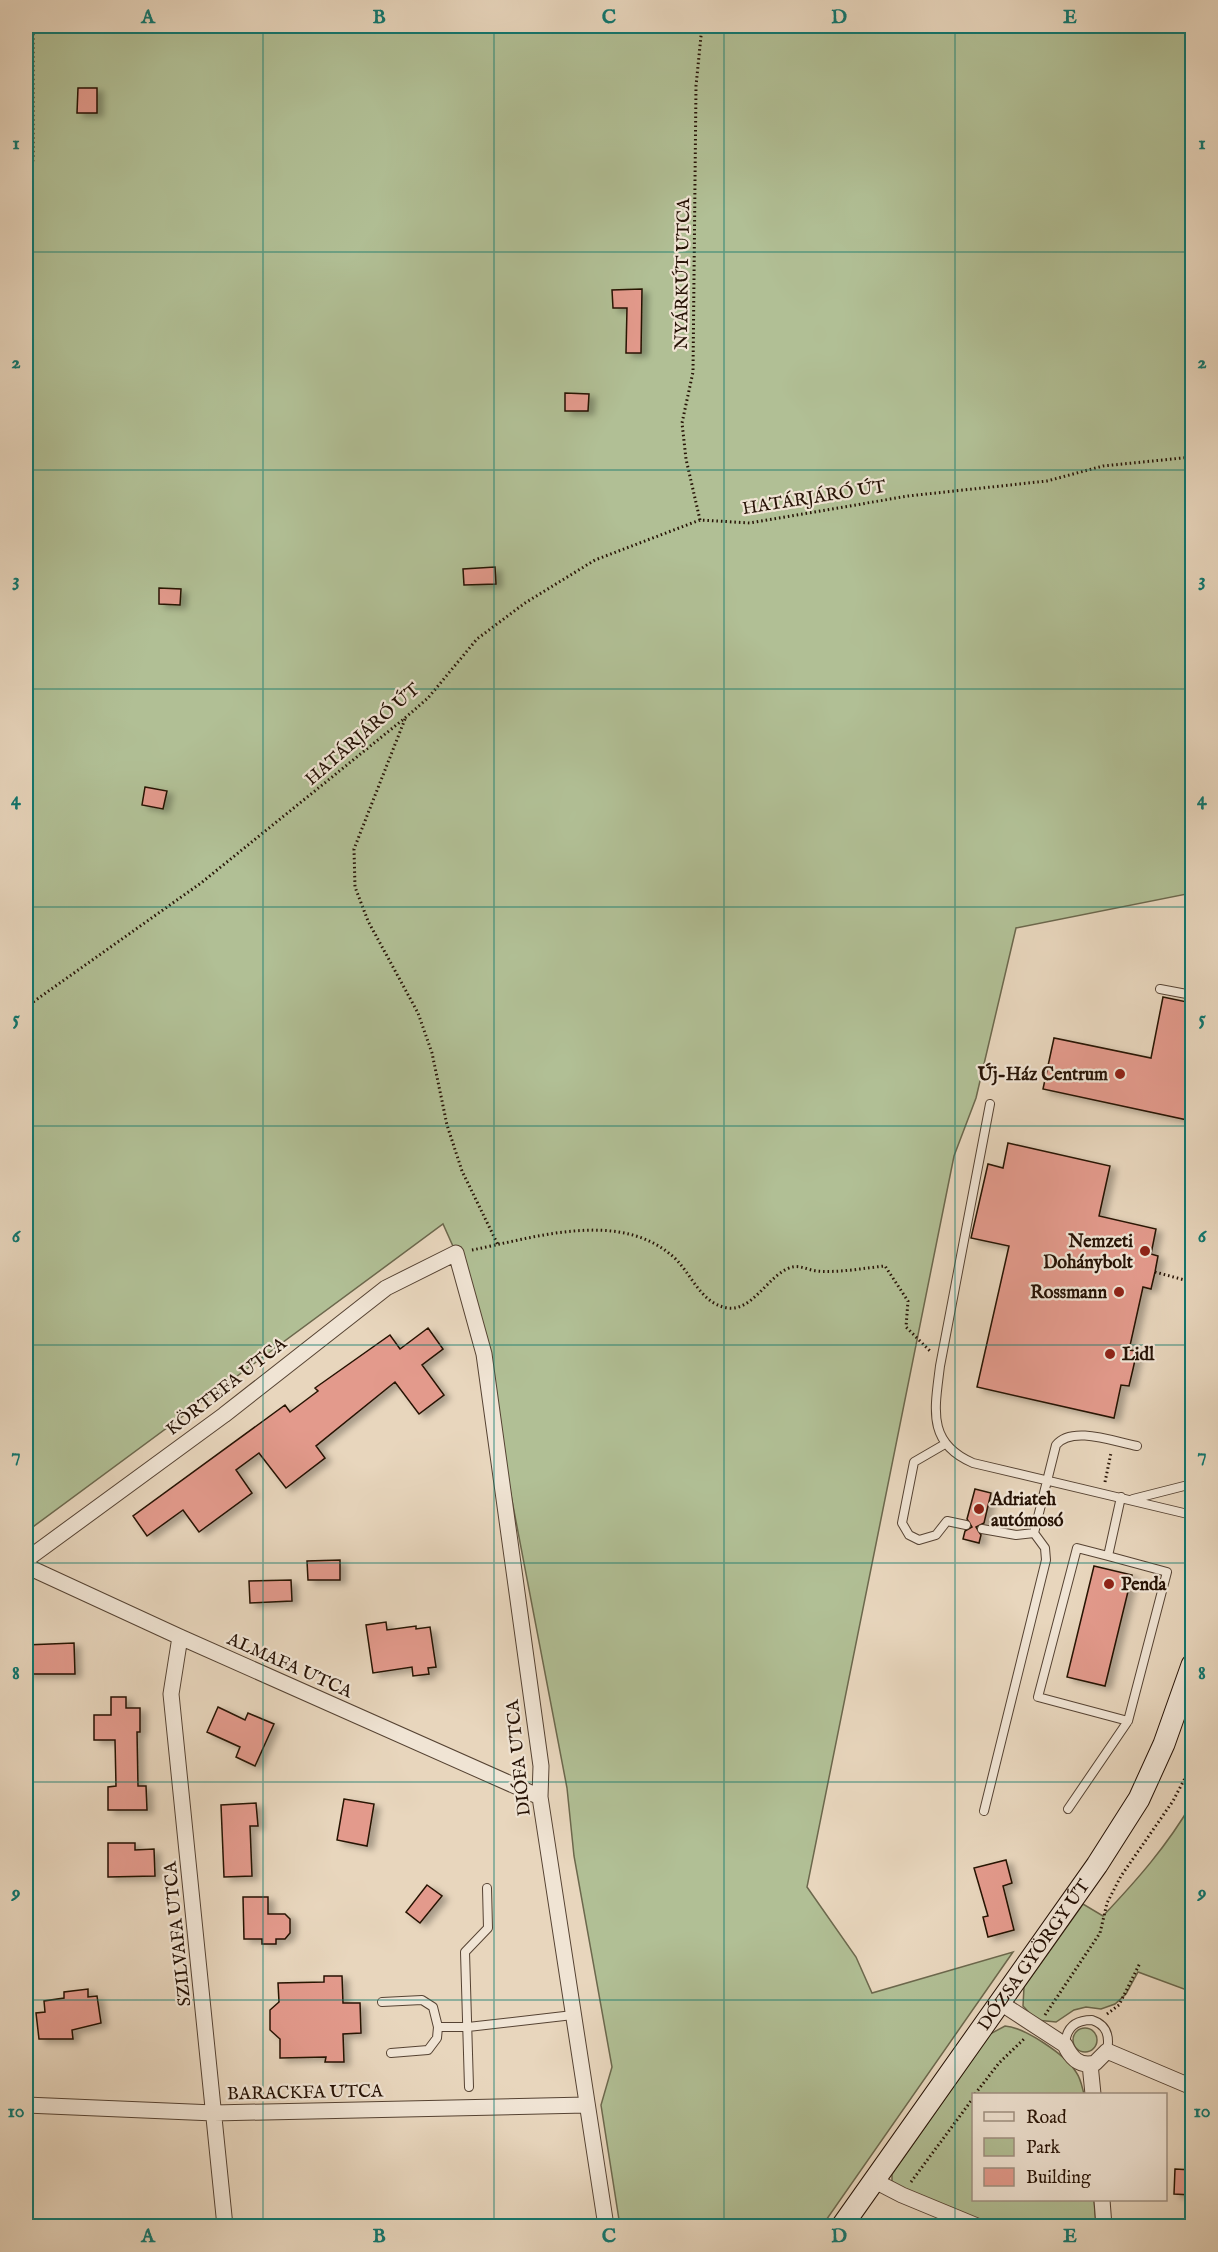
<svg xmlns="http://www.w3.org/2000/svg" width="1218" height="2252" font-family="'IM FELL English',serif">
<defs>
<filter id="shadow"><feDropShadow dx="6" dy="3.5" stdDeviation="3" flood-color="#0004"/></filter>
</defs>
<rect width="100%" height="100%" fill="#e8d6bd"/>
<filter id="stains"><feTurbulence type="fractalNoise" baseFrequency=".00333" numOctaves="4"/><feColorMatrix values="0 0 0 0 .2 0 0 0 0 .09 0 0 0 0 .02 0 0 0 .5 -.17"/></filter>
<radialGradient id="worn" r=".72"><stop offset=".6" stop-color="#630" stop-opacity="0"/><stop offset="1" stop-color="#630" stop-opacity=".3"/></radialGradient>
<path fill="#b1bf95" stroke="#6c684d" stroke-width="1.5" d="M 26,26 L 1192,26 L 1192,893 L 1016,928 L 976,1098 L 954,1156 L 807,1887 L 856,1957 L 872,1993 L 1013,1952 L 822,2226 L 620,2226 L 601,2105 L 612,2067 L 574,1856 L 567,1788 L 484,1354 L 456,1253 L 443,1224 L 26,1532 Z
M 1192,1803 L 1192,1992 L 1138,1972 L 1126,1994 L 1115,2004 L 1101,2009 L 1086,2007 L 1074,2010 L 1056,2022 L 1036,2020 L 1023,2006 L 1024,1987 L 1083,1904 L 1103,1916 C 1137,1880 1167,1846 1192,1803 Z
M 1005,2026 C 1024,2027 1066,2055 1076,2072 C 1081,2079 1082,2087 1084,2094 L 974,2094 L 974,2200 L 1094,2200 L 1096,2226 L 999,2226 L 920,2199 L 892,2183 L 892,2174 L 990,2034 Z
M1073 2040a12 12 0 1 1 24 0a12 12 0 1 1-24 0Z"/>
<path fill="#e39a8c" stroke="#261205" stroke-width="1.5" filter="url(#shadow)" d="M 78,88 L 97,88 L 97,113 L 77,113 Z
M 642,289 L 641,353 L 626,353 L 627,308 L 613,308 L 612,290 Z
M 565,393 L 589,394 L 588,411 L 565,411 Z
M 495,567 L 496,584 L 464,585 L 463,569 Z
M 159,588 L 181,589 L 180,605 L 159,604 Z
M 145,787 L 167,791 L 163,809 L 142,805 Z
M 1163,997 L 1192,1003 L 1192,1121 L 1043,1089 L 1054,1038 L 1151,1058 Z
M 1008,1143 L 1110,1166 L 1099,1216 L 1156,1229 L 1151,1254 L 1158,1256 L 1155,1272 L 1151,1289 L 1143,1287 L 1129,1350 L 1137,1351 L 1133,1369 L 1129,1386 L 1121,1385 L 1114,1418 L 977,1387 L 1009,1246 L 971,1238 L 988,1164 L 1003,1168 Z
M 428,1328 L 443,1349 L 422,1365 L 444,1395 L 419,1414 L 395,1382 L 316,1446 L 325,1458 L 286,1488 L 259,1453 L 236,1470 L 252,1493 L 199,1532 L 183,1510 L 147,1536 L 133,1516 L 285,1405 L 290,1412 L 318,1391 L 315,1388 L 390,1335 L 400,1349 Z
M 975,1489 L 991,1493 L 984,1523 L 976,1527 L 981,1535 L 979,1543 L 963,1539 L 965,1531 L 972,1527 L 967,1519 Z
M 340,1560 L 340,1580 L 308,1580 L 307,1561 Z
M 1094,1566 L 1132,1575 L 1105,1686 L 1067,1677 Z
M 291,1580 L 292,1601 L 250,1603 L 249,1581 Z
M 386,1622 L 387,1630 L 416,1626 L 416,1629 L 430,1627 L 436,1667 L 428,1668 L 429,1674 L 413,1676 L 412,1667 L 373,1673 L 366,1625 Z
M 74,1643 L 75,1674 L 26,1674 L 26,1645 Z
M 111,1697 L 126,1697 L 126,1708 L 140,1708 L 140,1732 L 137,1732 L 138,1786 L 146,1786 L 147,1810 L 108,1810 L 108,1787 L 116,1786 L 115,1740 L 94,1740 L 94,1715 L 111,1715 Z
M 218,1707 L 245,1720 L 248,1713 L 274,1724 L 255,1766 L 236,1757 L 240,1747 L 207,1732 Z
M 344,1799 L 374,1804 L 367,1846 L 337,1840 Z
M 256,1803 L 258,1826 L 250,1826 L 252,1876 L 224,1877 L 221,1805 Z
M 108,1843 L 135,1843 L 135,1850 L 154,1849 L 155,1876 L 108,1877 Z
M 1006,1860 L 1012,1883 L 1003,1886 L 1014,1930 L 988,1937 L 983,1917 L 988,1916 L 974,1868 Z
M 427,1885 L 442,1896 L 420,1923 L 406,1912 Z
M 243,1897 L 268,1897 L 268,1914 L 285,1914 L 290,1919 L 290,1933 L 285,1939 L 276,1939 L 276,1944 L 262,1944 L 262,1939 L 244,1939 Z
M 324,1976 L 342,1976 L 343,2003 L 360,2003 L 361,2033 L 343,2034 L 344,2062 L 325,2062 L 326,2057 L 280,2058 L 280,2039 L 270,2030 L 270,2010 L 279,2002 L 278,1983 L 324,1982 Z
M 88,1989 L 88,1997 L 97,1996 L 101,2023 L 72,2030 L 73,2039 L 39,2039 L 36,2013 L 45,2012 L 44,2001 L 64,1998 L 64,1992 Z
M 1175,2169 L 1192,2170 L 1192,2195 L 1174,2194 Z"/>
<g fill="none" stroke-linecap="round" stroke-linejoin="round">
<defs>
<path id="service" d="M 1160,989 L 1192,995
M 990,1104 L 940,1366 C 935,1408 926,1443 973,1463 L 1192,1515
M 945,1444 L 914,1462 L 902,1523 L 909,1535 L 919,1540 L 936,1535 L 947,1521 L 966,1525
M 1133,1499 L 1192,1484
M 982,1529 L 1016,1535 L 1034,1533
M 1034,1533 L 1056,1445 C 1072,1425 1115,1442 1137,1446
M 1108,1556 L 1167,1572 L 1128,1721 L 1038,1697 L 1077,1548 L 1108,1556 L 1121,1497
M 1068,1809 L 1128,1721
M 984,1811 L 1046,1560 L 1045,1548 L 1034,1533
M 382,2002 L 422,2000 L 433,2007 L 438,2027
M 1065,2045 C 1066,2028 1075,2020 1092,2020 C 1107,2025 1110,2036 1107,2051
M 391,2053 L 428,2050 L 437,2038 L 438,2027 L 468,2027 L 573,2015
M 469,2087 L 465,1952 L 488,1928 L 487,1888"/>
<path id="minor" d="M 26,1560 L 224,1415 L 386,1288 L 456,1253 L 484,1354 L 541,1766 L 540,1797 L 606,2226
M 26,1566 L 180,1637 L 540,1797
M 180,1637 L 171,1694 L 225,2226
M 999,2002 L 1065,2045 C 1071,2058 1079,2067 1095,2063 L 1107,2051 L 1192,2087
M 1090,2064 L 1093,2094
M 26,2105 L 214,2113 L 586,2105
M 873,2180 L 902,2195 L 977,2226
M 1102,2200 L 1104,2226"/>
<g id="secondary">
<path id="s1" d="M 842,2226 L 1097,1865 L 1139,1799 L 1164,1744 L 1192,1665"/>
</g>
</defs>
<use href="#service" stroke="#564333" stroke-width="10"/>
<use href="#minor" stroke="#564333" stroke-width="17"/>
<use href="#secondary" stroke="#261205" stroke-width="23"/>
<path stroke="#261205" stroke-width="3" stroke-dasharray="1.5 3" stroke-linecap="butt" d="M 26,233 L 33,158 L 33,26
M 700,520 L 686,459 L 682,423 L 693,372 L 696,86 L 702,26
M 405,719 L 354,849 L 355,887 L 368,921 L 418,1013 L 432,1053 L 447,1125 L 462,1171 L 498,1245
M 26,1007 L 201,883 L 405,718 L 428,698 L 477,639 L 525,603 L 595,560 L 700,520 L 750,523 L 908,496 L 1047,481 L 1103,466 L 1192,457
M 472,1250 C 533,1238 616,1210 670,1254 C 691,1270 699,1304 728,1308 C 752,1311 767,1278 787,1269 C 799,1263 806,1270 817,1271 C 839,1273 864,1268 885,1266 L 908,1301 L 906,1327 L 931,1352
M 1155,1272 L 1192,1282
M 1105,1482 L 1111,1453
M 1107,2014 L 1119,2005 L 1140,1963
M 1045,2015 L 1100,1933 L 1107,1903 L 1121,1876 L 1173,1801 L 1192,1765
M 975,2094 L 999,2063 L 1025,2038
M 911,2182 L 974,2097"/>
<use href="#service" stroke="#f0e4d4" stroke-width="8"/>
<use href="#minor" stroke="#f0e4d4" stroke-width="15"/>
<use href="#secondary" stroke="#f0e4d4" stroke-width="21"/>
</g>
<path fill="none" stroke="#0f766e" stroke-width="1.5" stroke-opacity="0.55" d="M 263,26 L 263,2226M 494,26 L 494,2226M 724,26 L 724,2226M 955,26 L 955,2226M 26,252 L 1192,252M 26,470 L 1192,470M 26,689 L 1192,689M 26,907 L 1192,907M 26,1126 L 1192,1126M 26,1345 L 1192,1345M 26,1563 L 1192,1563M 26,1782 L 1192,1782M 26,2000 L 1192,2000"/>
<g fill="#8f2418" stroke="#f0e4d4" stroke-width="2">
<circle cx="1120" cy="1074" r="6"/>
<circle cx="1145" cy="1251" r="6"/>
<circle cx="1119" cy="1292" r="6"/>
<circle cx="1110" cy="1354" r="6"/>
<circle cx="979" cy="1509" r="6"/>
<circle cx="1109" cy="1584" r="6"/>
</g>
<g text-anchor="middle" stroke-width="4.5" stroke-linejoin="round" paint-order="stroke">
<g font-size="18" fill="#261205" stroke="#f0e4d4">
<text transform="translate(682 274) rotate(-89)" y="6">NYÁRKÚT UTCA</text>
<text transform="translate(814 497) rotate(-9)" y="6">HATÁRJÁRÓ ÚT</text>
<text transform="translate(362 734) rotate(-41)" y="6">HATÁRJÁRÓ ÚT</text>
<text transform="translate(226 1386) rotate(-38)" y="6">KÖRTEFA UTCA</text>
<text transform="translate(290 1665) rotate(24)" y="6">ALMAFA UTCA</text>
<text transform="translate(518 1758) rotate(-96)" y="6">DIÓFA UTCA</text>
<text transform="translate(177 1934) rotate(-96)" y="6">SZILVAFA UTCA</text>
<text dy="6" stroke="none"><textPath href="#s1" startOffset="332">DÓZSA GYÖRGY ÚT</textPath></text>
<text transform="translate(305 2092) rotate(-1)" y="6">BARACKFA UTCA</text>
</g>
<g font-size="18" font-weight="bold" fill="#261205" stroke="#f0e4d4" text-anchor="end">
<text x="1108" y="1080">Új-Ház Centrum</text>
<text x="1133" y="1247">Nemzeti<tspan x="1133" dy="21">Dohánybolt</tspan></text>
<text x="1107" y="1298">Rossmann</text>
<text x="1122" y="1360" text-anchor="start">Lidl</text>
<text x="991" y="1505" text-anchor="start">Adriateh<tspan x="991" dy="21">autómosó</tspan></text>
<text x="1121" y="1590" text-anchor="start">Penda</text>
</g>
</g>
<rect width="1218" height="2252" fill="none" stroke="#e8d6bd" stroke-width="66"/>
<rect x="972" y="2093" width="195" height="108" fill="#f0e4d4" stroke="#9f9081" stroke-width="1.5"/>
<rect x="984" y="2112" width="30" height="9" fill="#f0e4d4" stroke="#9f9081" stroke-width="1.5"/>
<text x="1026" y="2123" font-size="18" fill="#261205">Road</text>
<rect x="984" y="2138" width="30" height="18" fill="#b1bf95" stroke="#9f9081" stroke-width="1.5"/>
<text x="1026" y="2153" font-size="18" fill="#261205">Park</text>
<rect x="984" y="2168" width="30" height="18" fill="#e39a8c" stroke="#9f9081" stroke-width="1.5"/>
<text x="1026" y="2183" font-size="18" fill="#261205">Building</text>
<rect x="33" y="33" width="1152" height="2186" fill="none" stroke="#0f766e" stroke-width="2"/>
<g font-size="20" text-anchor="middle" font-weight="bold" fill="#0f766e">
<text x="148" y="23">A</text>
<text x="379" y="23">B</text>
<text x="609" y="23">C</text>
<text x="839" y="23">D</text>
<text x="1070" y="23">E</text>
<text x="16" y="149">1</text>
<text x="1202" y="149">1</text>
<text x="16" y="368">2</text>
<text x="1202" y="368">2</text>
<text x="16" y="586">3</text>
<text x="1202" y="586">3</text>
<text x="16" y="805">4</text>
<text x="1202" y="805">4</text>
<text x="16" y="1024">5</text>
<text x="1202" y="1024">5</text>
<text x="16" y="1242">6</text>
<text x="1202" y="1242">6</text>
<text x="16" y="1461">7</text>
<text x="1202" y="1461">7</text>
<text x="16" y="1679">8</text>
<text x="1202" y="1679">8</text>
<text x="16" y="1898">9</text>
<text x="1202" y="1898">9</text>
<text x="16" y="2117">10</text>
<text x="1202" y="2117">10</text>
<text x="148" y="2242">A</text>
<text x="379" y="2242">B</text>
<text x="609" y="2242">C</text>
<text x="839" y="2242">D</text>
<text x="1070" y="2242">E</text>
</g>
<rect width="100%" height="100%" filter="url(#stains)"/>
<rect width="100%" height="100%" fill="url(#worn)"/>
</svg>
